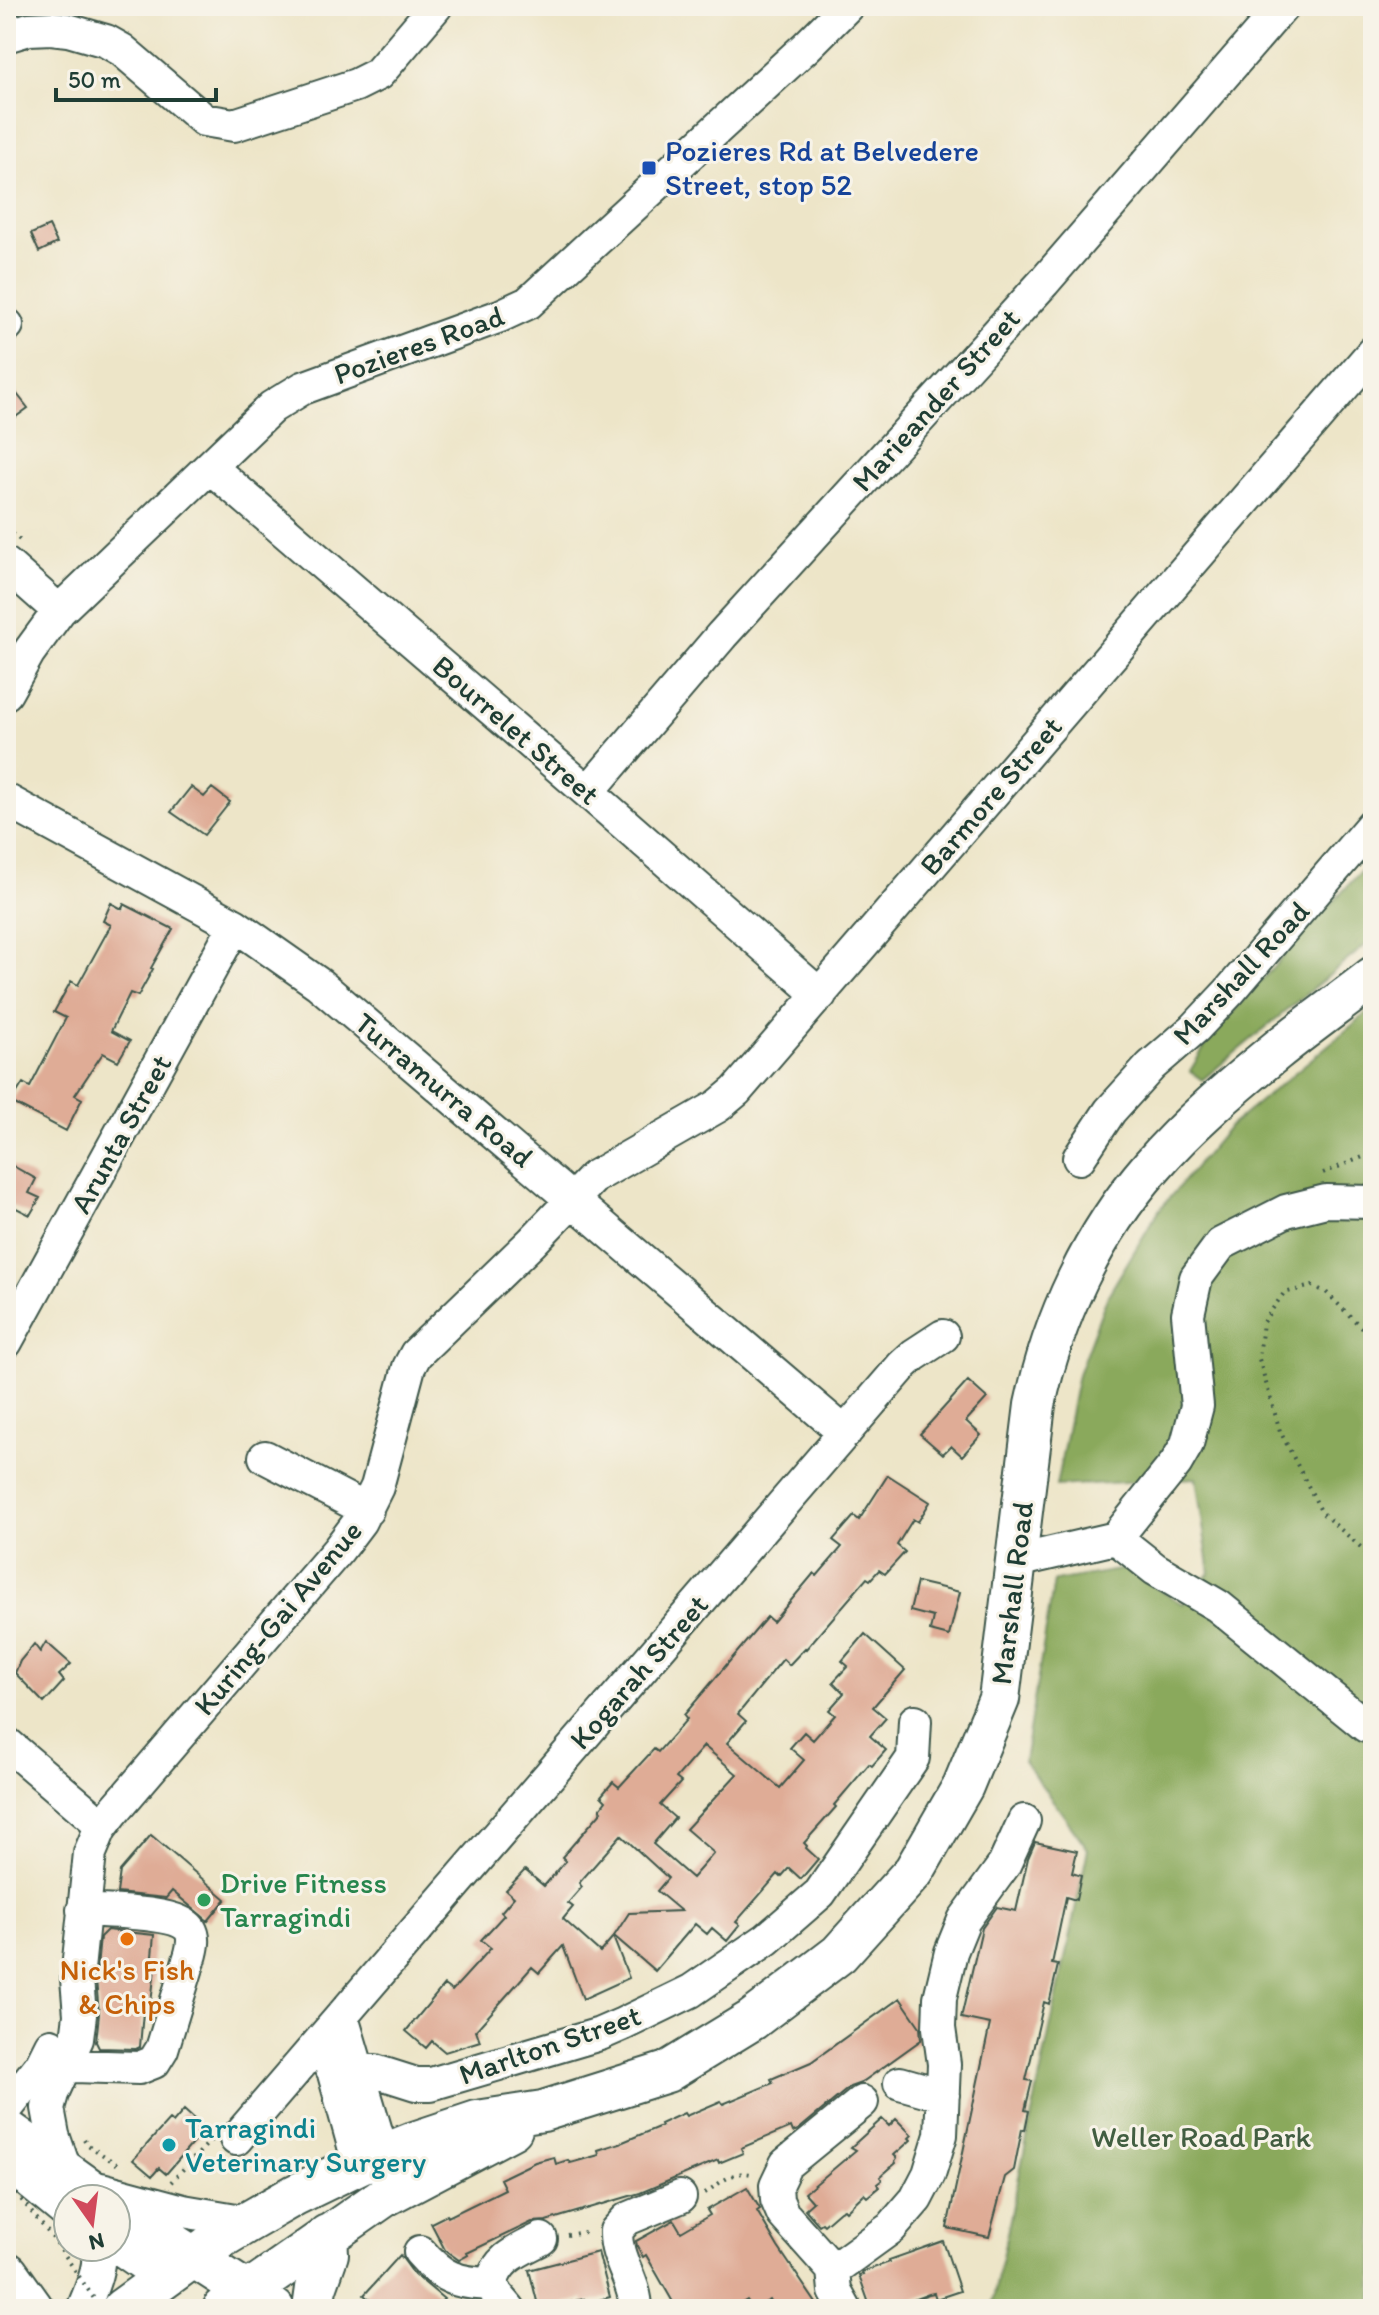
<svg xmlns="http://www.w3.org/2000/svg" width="1379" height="2315" font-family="Itim,sans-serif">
<rect width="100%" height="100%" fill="#f7f3e8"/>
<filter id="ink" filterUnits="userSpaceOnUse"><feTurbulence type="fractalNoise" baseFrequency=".0125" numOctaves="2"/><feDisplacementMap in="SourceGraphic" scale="16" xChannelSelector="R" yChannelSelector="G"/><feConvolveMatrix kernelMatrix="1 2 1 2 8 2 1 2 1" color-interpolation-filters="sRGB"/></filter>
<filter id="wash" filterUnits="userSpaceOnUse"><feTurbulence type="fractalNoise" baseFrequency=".006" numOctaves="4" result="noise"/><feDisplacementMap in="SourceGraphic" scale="32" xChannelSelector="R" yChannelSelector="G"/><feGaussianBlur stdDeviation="1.8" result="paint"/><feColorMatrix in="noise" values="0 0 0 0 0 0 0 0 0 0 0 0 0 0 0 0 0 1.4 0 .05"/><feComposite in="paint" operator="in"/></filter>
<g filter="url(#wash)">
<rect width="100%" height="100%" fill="#ede5c8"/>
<path fill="#8aa95c" stroke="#547348" stroke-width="2" d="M 1373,858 L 1373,939 L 1202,1080 L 1190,1071 L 1211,1036 Z
M 1373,1008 L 1373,2309 L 991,2309 L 1088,1849 L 1024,1761 L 1054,1581 L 1124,1569 L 1183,1604 L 1210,1573 L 1196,1478 L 1056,1486 L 1078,1374 L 1107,1297 L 1159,1210 L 1229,1127 Z"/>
<g id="blocks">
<path fill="#dfac96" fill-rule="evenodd" d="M 49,226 L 57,243 L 39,252 L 31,234 Z
M 6,380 L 28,408 L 6,424 Z
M 191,787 L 204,797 L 212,788 L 230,802 L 204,835 L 171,812 Z
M 111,903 L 122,909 L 124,904 L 173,929 L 151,968 L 153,969 L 138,996 L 130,993 L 111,1031 L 130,1041 L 118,1061 L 103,1053 L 75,1095 L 82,1099 L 66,1131 L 11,1102 L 23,1083 L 30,1087 L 66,1018 L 54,1012 L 71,981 L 78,985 L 111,925 L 103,921 Z
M 6,1162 L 36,1179 L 29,1193 L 40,1198 L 30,1215 L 6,1203 Z
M 968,1381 L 987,1398 L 966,1421 L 981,1435 L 962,1456 L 951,1446 L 943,1454 L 920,1434 Z
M 888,1475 L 930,1502 L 918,1522 L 913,1519 L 897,1545 L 905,1552 L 885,1574 L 879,1570 L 870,1580 L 867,1578 L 806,1649 L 805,1648 L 789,1665 L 783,1659 L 738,1714 L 746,1721 L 727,1743 L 780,1788 L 804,1760 L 790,1748 L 804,1732 L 813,1740 L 835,1715 L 829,1710 L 844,1693 L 833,1682 L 848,1666 L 842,1661 L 865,1634 L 905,1670 L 873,1707 L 886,1718 L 870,1736 L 886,1750 L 872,1766 L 869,1764 L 834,1805 L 836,1807 L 804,1843 L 807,1846 L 806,1848 L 818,1859 L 801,1879 L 789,1868 L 781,1877 L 778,1874 L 736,1922 L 740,1925 L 727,1941 L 712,1928 L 707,1934 L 695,1924 L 655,1971 L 614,1936 L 629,1913 L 681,1911 L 657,1891 L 668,1878 L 621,1835 L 579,1883 L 582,1887 L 568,1903 L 573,1907 L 563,1919 L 600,1952 L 613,1937 L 629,1978 L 583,1999 L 563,1946 L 539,1973 L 532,1967 L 476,2030 L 480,2041 L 445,2052 L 432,2041 L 426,2048 L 406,2031 L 444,1985 L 452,1991 L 491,1948 L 481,1940 L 504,1915 L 501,1912 L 514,1897 L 506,1890 L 525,1870 L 544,1886 L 566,1861 L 562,1857 L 602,1811 L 600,1809 L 606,1801 L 601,1796 L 613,1782 L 619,1787 L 654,1749 L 658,1752 L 687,1719 L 684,1715 L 767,1617 L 773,1622 L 814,1573 L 817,1576 L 842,1547 L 833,1540 L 854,1516 L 859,1520 ZM 704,1746 L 737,1774 L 686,1829 L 714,1853 L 692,1878 L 653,1844 L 675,1818 L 660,1805 L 681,1782 L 676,1778 Z
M 917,1582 L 960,1592 L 949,1636 L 930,1631 L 933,1617 L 910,1611 Z
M 46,1642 L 71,1664 L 59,1675 L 64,1681 L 44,1703 L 15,1673 L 20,1661 L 34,1644 L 40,1652 Z
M 151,1835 L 226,1899 L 208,1921 L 172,1891 L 166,1898 L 117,1893 L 120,1871 Z
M 1035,1842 L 1077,1851 L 1072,1873 L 1081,1876 L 1076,1900 L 1066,1897 L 1052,1964 L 1058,1965 L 1049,2004 L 1044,2002 L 1026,2080 L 1032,2081 L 1025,2110 L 1029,2111 L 1025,2130 L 1022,2129 L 1014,2170 L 1005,2177 L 989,2237 L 947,2228 L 990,2024 L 961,2018 L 982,1928 L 997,1907 L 1016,1911 L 1028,1858 Z
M 107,1930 L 154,1935 L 151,1967 L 155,1967 L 150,2013 L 143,2012 L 140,2047 L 136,2049 L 99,2048 L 96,2042 L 99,2014 L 96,1979 L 100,1937 Z
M 900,1998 L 920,2027 L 921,2040 L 861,2083 L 850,2087 L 798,2130 L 793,2132 L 791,2127 L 741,2148 L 743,2153 L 719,2163 L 718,2160 L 640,2193 L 546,2221 L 532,2222 L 467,2253 L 468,2255 L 459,2260 L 445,2250 L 431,2223 L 447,2215 L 448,2217 L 505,2189 L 500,2179 L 535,2162 L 554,2157 L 556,2164 L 568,2160 L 570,2163 L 599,2155 L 598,2150 L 623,2142 L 661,2126 L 660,2124 L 684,2113 L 686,2116 L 721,2101 L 723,2104 L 773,2083 L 771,2079 L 811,2062 Z
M 184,2110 L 205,2129 L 166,2174 L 159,2168 L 152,2176 L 133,2160 L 169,2120 L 173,2123 Z
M 882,2119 L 889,2126 L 896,2119 L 912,2135 L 909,2138 L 911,2140 L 894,2155 L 897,2158 L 895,2161 L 896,2163 L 880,2177 L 882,2180 L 877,2184 L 879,2187 L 867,2197 L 864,2194 L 846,2211 L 844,2209 L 840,2211 L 824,2225 L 822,2223 L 819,2225 L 805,2209 L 813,2202 L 805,2193 L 856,2150 L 851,2147 Z
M 747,2187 L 760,2209 L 757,2211 L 778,2247 L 820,2309 L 775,2309 L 770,2300 L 753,2309 L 747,2300 L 732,2309 L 677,2309 L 646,2255 L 643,2257 L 637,2246 L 636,2241 L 674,2220 L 681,2232 L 710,2215 L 707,2210 Z
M 943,2241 L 960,2291 L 936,2299 L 934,2293 L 929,2294 L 888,2309 L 871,2309 L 859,2275 L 863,2274 L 862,2272 L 890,2262 L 889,2260 Z
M 598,2252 L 610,2297 L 585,2304 L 584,2299 L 539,2309 L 529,2270 Z
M 400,2255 L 414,2274 L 444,2299 L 434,2309 L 380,2309 L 364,2295 Z"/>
</g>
</g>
<g filter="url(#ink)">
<use href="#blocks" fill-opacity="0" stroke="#3e564a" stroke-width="2"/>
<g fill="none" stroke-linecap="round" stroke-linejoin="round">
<defs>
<path id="minor" d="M 6,36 L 29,29 L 51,28 L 68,30 L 106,41 L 122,50 L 204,120 L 234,125 L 356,85 L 378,74 L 436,6
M 6,326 L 7,325
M 210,467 L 588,792 L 820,995
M 6,564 L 59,611
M 6,693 L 29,652 L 59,611 L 272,407 L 303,388 L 500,316 L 528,303 L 807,46 L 847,6
M 588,792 L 722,635 L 1044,282 L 1283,6
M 6,800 L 235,925 L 319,984 L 845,1433
M 1079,1158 L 1110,1111 L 1151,1066 L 1195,1028 L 1229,992 L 1373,824
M 6,1342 L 235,925
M 265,1457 L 367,1510
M 1116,1538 L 1155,1569 L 1218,1606 L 1366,1726
M 1017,1561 L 1116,1538 L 1176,1463 L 1187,1444 L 1197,1406 L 1188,1314 L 1196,1278 L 1221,1244 L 1286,1211 L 1326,1201 L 1373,1202
M 6,1743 L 102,1825
M 342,2017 L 383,2155
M 328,2052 L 359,2164
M 41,2065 L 139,2068 L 154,2062 L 162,2049 L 191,1954 C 193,1946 195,1937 190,1929 C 177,1911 106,1912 83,1910
M 332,2069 L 375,2071 L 416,2084 L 431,2084 L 600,2034 L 623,2024 L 691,1991 L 767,1939 L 820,1893 L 913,1758 L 915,1721
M 900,2083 L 943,2095
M 6,2109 L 41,2065 L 51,2045
M 236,2139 L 903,1365 L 914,1355 L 943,1336
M 6,2155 L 24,2178 L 68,2214
M 66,2173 L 53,2135 L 48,2108 L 52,2094 L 77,2039 L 80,2015 L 77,1979 L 90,1853 L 100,1829 L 114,1811 L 338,1550 L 360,1521 L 377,1487 L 409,1367 L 416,1354 L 532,1242 L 594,1177 L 718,1106 L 736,1091 L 1373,352
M 101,2189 L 183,2211 L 248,2222
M 116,2246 L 164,2279
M 420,2252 C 442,2278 457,2283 491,2284
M 833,2270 L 891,2228 L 916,2199 L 929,2174 L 941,2135 L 944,2064 L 939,2028 L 940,1998 L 951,1952 L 964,1920 L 1004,1865 L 1024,1821
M 83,2309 C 91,2289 101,2269 98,2247
M 509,2309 L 498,2296 L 491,2284 C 498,2257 518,2251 541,2239
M 636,2309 C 636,2282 615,2260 616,2231 L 627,2219 L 680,2197
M 845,2309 L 835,2291 L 833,2270 L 783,2214 L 777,2200 L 776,2185 L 786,2164 L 862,2102"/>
<path id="major" d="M 6,2129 L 104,2199
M 116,2207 L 274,2309
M 122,2309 L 213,2243 L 248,2222 L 295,2195 L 359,2164 L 414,2142 L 477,2121 L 543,2111 L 667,2072 L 752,2020 L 839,1954 L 914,1871 L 963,1786 L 999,1699 L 1035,1405 C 1053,1318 1093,1234 1151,1167 C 1188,1124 1233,1086 1276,1051 C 1308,1025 1341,1002 1373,977
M 223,2309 L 385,2196 L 512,2129
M 313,2309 L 316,2288 L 328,2254 L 327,2235"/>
<path id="highway" d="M 6,2274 L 31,2309"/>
</defs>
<use href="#minor" stroke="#3e564a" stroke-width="36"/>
<use href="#major" stroke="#3e564a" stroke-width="44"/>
<use href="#highway" stroke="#3e564a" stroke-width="48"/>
<path stroke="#3e564a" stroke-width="4" stroke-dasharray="2 6" stroke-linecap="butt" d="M 6,528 L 22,542
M 1323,1173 L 1373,1153
M 1373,1339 L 1326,1292 L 1312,1286 L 1284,1293 L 1263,1322 L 1259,1359 L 1280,1431 L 1322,1513 L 1373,1558
M 84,2139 L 88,2145 L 118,2165
M 171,2182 L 212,2139
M 705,2193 C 720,2183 736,2168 754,2175
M 567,2235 L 590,2231"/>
<use href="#minor" stroke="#fff" stroke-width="32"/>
<use href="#major" stroke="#fff" stroke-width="40"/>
<use href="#highway" stroke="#fff" stroke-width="44"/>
<path stroke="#3e564a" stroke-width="4" stroke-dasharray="2 6" stroke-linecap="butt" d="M 6,2181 L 56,2242 L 101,2309"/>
</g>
</g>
<rect fill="#1a4fb4" stroke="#f7f3e8" stroke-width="3" x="641" y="160" width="16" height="16" rx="4"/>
<circle fill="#2e9e5b" stroke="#f7f3e8" stroke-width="3" cx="204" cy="1900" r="8"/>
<circle fill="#e8710a" stroke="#f7f3e8" stroke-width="3" cx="127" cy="1939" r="8"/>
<circle fill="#0f9aa8" stroke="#f7f3e8" stroke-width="3" cx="169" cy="2145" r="8"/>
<g text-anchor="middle" stroke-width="6" stroke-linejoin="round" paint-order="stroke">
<g font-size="30" fill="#164399" stroke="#f7f3e8" text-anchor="start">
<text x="665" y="161">Pozieres Rd at Belvedere<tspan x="665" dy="34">Street, stop 52</tspan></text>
</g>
<g font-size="30" fill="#1f3d34" stroke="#f7f3e8">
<text transform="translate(419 345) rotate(-20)" y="10">Pozieres Road</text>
<text transform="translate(936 400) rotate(-48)" y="10">Marieander Street</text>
<text transform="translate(516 730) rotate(41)" y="10">Bourrelet Street</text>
<text transform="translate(991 796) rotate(-49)" y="10">Barmore Street</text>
<text transform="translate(1241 973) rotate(-47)" y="10">Marshall Road</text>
<text transform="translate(444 1090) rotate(40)" y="10">Turramurra Road</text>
<text transform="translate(121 1134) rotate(-61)" y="10">Arunta Street</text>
<text transform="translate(1012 1593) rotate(-83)" y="10">Marshall Road</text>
<text transform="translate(278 1618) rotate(-50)" y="10">Kuring-Gai Avenue</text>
<text transform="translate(639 1672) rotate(-49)" y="10">Kogarah Street</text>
<text transform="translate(550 2045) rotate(-19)" y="10">Marlton Street</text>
</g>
<g font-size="30" fill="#27864d" stroke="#f7f3e8" text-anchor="start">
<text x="220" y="1893">Drive Fitness<tspan x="220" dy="34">Tarragindi</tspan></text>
</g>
<g font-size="30" fill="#c56008" stroke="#f7f3e8">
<text x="127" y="1980">Nick's Fish<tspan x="127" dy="34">&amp; Chips</tspan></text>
</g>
<g font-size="30" fill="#0d838f" stroke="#f7f3e8" text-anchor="start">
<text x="185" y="2138">Tarragindi<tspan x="185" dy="34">Veterinary Surgery</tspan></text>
</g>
<g font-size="30" fill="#425e41" stroke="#f7f3e8">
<text x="1201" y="2147">Weller Road Park</text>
</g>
</g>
<rect width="1379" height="2315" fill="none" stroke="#f7f3e8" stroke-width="32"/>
<g transform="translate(92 2223) rotate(166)"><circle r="38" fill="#f7f3e8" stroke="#a1aaa0" stroke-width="2"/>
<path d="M0-6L14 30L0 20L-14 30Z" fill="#d1495b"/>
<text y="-12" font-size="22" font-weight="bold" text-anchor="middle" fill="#1f3d34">N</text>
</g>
<path d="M56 88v12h160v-12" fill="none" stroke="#1f3d34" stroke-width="4"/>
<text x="68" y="88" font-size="24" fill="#1f3d34" stroke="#f7f3e8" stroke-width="6" paint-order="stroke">50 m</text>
</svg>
